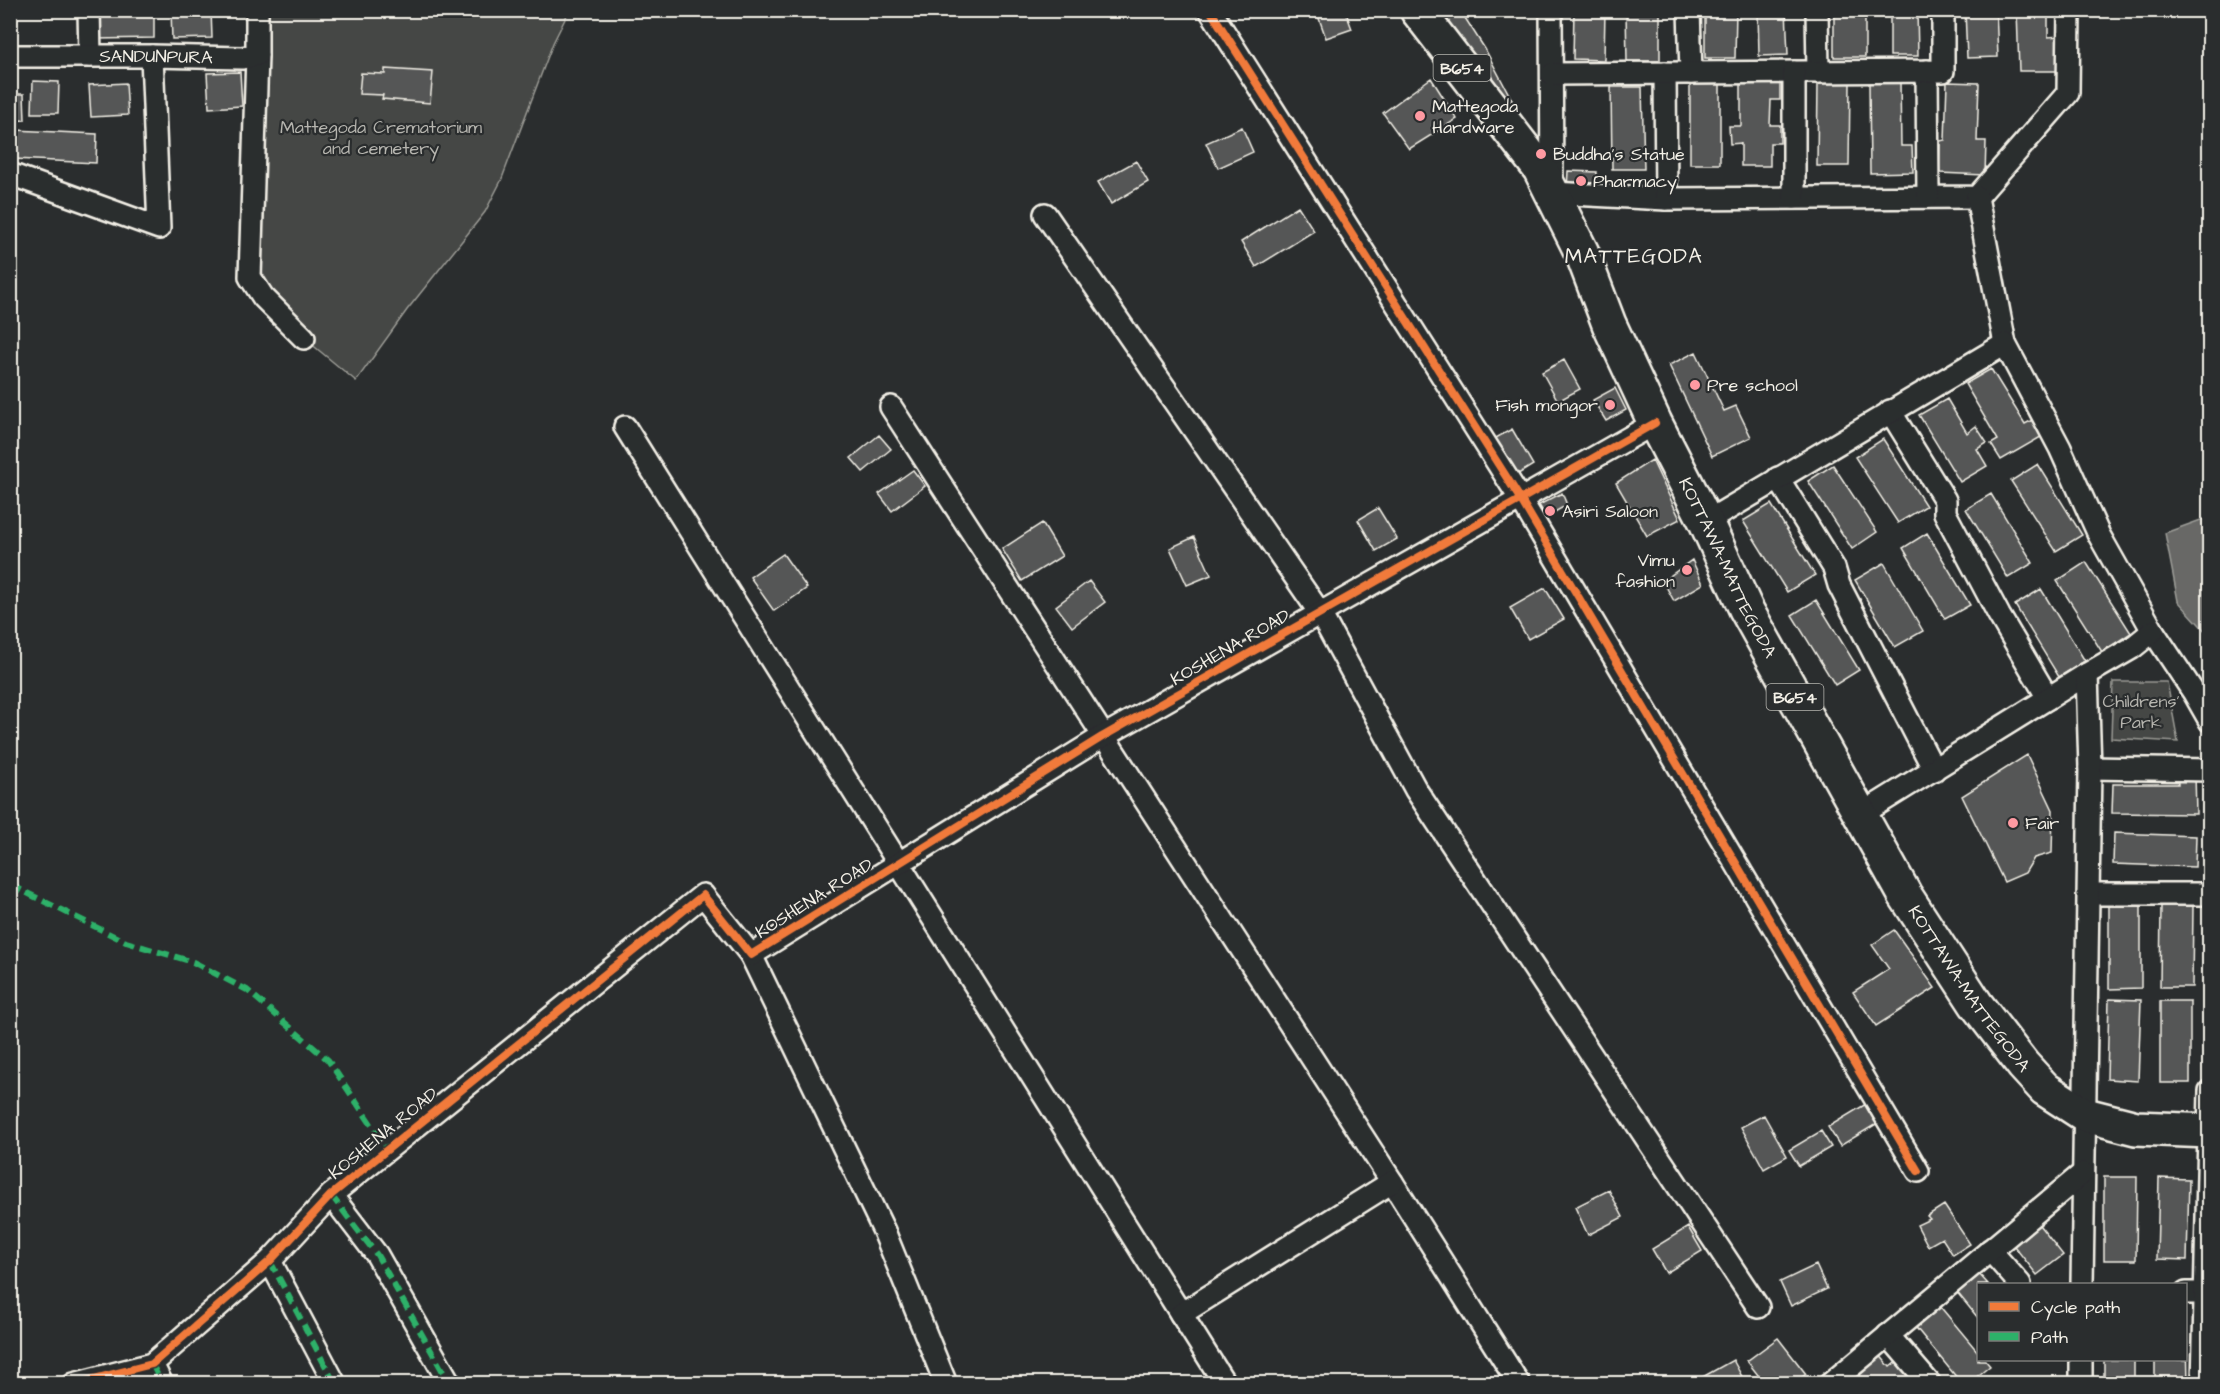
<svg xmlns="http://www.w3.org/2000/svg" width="2220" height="1394" font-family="'Architects Daughter',sans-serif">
<rect width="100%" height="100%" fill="#2a2d2e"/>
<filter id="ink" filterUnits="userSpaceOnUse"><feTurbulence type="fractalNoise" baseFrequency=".0167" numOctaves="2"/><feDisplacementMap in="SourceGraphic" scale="12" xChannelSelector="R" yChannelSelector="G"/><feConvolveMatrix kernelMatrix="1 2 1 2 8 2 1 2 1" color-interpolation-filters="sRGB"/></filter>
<g filter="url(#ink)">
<path fill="#444645" stroke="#9c9c96" stroke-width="1.5" d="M 257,11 L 569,11 L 553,43 L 501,181 L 485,212 L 407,310 L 356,381 L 304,338 L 250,277 Z
M 2113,682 L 2167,682 L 2178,742 L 2111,738 Z"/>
<path fill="#676866" stroke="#9f9f9a" stroke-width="1.5" d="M 2209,517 L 2210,517 L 2209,635 L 2178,601 L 2165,533 Z"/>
<path fill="#555756" stroke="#f4f1e8" stroke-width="1.5" d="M 154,10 L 154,38 L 96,39 L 96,11 Z
M 171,10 L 211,10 L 212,38 L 172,39 Z
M 1316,10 L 1345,10 L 1352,29 L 1326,38 Z
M 1426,10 L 1460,10 L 1485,49 L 1522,119 Z
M 1574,10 L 1605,10 L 1604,60 L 1573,59 Z
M 1626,10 L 1660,10 L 1660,61 L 1627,61 Z
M 1705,10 L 1736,10 L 1735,58 L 1705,58 Z
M 1758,10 L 1786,10 L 1788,55 L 1759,56 Z
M 1834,10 L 1865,10 L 1865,57 L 1834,57 Z
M 1890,10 L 1917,10 L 1918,56 L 1890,56 Z
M 1965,10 L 1996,10 L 1998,57 L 1967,58 Z
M 2017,10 L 2048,10 L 2048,37 L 2061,36 L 2061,71 L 2019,71 Z
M 385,69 L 433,72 L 430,103 L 382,99 L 383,95 L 359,94 L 361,73 L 385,74 Z
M 240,72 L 242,106 L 209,108 L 207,73 Z
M 1431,78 L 1457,119 L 1409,149 L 1383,113 Z
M 33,81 L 59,82 L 58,113 L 32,113 Z
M 1690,82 L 1720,82 L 1720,164 L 1690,164 Z
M 1818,82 L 1850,82 L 1849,166 L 1817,166 Z
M 1947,82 L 1979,83 L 1977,141 L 1986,141 L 1985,175 L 1939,173 L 1940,141 L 1945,140 Z
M 126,83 L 128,115 L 91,117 L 89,85 Z
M 1741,83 L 1780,83 L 1780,100 L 1771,100 L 1770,125 L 1780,125 L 1780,143 L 1770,143 L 1770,166 L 1741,166 L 1741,143 L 1730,144 L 1729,126 L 1741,126 Z
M 1869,83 L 1900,83 L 1901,146 L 1912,146 L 1913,172 L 1870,173 Z
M 1611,87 L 1642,87 L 1644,169 L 1612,169 Z
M 10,94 L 24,94 L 25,120 L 10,121 Z
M 1242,127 L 1253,152 L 1218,168 L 1206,143 Z
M 15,130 L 97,134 L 96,163 L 14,159 Z
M 1136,161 L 1148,182 L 1111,204 L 1098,182 Z
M 1568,171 L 1597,172 L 1595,190 L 1567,189 Z
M 1298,206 L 1314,231 L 1256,267 L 1241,242 Z
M 1696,352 L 1724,411 L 1736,406 L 1751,437 L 1712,456 L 1669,365 Z
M 1564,360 L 1580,389 L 1558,401 L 1542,372 Z
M 1991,369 L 2025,424 L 2036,418 L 2046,434 L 2001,460 L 1991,444 L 1998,440 L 1965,384 Z
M 1615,388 L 1626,410 L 1606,421 L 1593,400 Z
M 1947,399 L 1967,433 L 1976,426 L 1987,443 L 1977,449 L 1987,466 L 1960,482 L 1919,415 Z
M 1512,429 L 1533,465 L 1515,476 L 1494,439 Z
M 879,435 L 891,449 L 863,472 L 851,458 Z
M 1883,439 L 1926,506 L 1898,523 L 1855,457 Z
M 1652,460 L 1680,519 L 1647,536 L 1616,483 Z
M 2038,464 L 2082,535 L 2056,551 L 2011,481 Z
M 1833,465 L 1877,532 L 1852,549 L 1808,481 Z
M 913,470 L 925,486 L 892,511 L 879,494 Z
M 1562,493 L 1567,505 L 1546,517 L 1539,505 Z
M 1991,494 L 2033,563 L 2008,578 L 1966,509 Z
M 1771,504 L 1815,575 L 1787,592 L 1743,521 Z
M 1378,508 L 1397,539 L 1376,551 L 1358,520 Z
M 1042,523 L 1062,556 L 1022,581 L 1002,549 Z
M 1927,533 L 1970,605 L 1945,619 L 1903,548 Z
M 1194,537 L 1211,575 L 1187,585 L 1170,548 Z
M 783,554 L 807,588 L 774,611 L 750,577 Z
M 1692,560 L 1703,584 L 1674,601 L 1663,581 Z
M 2086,562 L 2131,633 L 2102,652 L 2057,581 Z
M 1884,563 L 1923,631 L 1895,647 L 1855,580 Z
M 1089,581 L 1105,602 L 1072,627 L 1056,606 Z
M 1545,588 L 1564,619 L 1528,639 L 1510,608 Z
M 2041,589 L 2085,661 L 2059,677 L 2015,605 Z
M 1816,600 L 1859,670 L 1835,685 L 1792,615 Z
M 2027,755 L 2053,810 L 2052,853 L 2034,858 L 2025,873 L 2004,882 L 1962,796 Z
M 2195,773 L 2196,814 L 2112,813 L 2113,784 L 2178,784 L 2177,774 Z
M 2114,833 L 2196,836 L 2195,867 L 2113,864 Z
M 2109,904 L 2141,904 L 2141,988 L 2109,989 Z
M 2161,905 L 2193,906 L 2192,987 L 2160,987 Z
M 1894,930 L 1935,988 L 1876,1026 L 1853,992 L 1889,969 L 1872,945 Z
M 2109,999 L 2141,1000 L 2138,1081 L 2107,1079 Z
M 2160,1001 L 2190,1001 L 2190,1083 L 2160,1083 Z
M 1866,1104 L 1878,1123 L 1840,1146 L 1828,1127 Z
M 1764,1115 L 1787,1156 L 1764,1169 L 1741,1127 Z
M 1821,1131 L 1831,1147 L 1799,1166 L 1789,1150 Z
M 2104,1177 L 2137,1177 L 2136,1260 L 2104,1260 Z
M 2159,1178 L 2189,1179 L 2187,1260 L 2157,1259 Z
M 1609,1190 L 1623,1217 L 1588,1235 L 1575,1207 Z
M 1944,1205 L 1970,1244 L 1953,1255 L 1942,1238 L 1928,1246 L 1917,1225 L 1930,1219 L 1927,1216 Z
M 2036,1221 L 2063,1255 L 2037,1275 L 2010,1241 Z
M 1688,1227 L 1702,1251 L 1666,1273 L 1652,1249 Z
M 1816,1265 L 1827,1289 L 1791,1306 L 1780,1282 Z
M 1978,1273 L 1988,1284 L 1978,1284 L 1978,1318 L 1956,1291 Z
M 1938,1304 L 1978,1352 L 1978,1360 L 1985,1360 L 1990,1366 L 1968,1384 L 1962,1384 L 1913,1324 Z
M 1778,1338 L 1806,1374 L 1794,1384 L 1765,1384 L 1747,1361 Z
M 2186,1340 L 2187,1340 L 2188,1384 L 2155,1384 L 2155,1360 L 2186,1360 Z
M 1877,1352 L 1890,1367 L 1900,1359 L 1914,1376 L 1904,1384 L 1862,1384 L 1853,1373 Z
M 1733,1360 L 1746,1384 L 1692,1384 L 1692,1383 Z
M 2104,1360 L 2134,1360 L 2134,1384 L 2104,1384 Z"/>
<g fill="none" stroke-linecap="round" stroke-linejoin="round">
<defs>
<g id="minor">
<path d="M 89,10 L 90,56"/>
<path d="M 1210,10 L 1521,500 L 1918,1171"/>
<path d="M 1551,10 L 1552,193 L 1666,199 L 1977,197 L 2068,93 L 2069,10"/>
<path d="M 1689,10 L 1691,73"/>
<path d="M 1817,10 L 1818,72"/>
<path d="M 257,55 L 250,277 L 263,297 L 304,338"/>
<path id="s1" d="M 10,56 L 152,56 L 242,58 L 257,55 L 257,10"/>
<path d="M 1927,71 L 1928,197"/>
<path d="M 1665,73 L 1666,199"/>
<path d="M 1552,74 L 1943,71 L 1943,10"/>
<path d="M 10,174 L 159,228 L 152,56"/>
<path d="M 1977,197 L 2005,344"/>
<path d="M 1794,198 L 1794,72"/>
<path d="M 1045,214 L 1320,613 L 1416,790 L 1758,1307"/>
<path d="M 891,407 L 1392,1182 L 1519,1384"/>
<path d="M 1890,411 L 1945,500 L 1945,513 L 1999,615 L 2048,698"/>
<path d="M 625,427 L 1225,1384"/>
<path d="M 1778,478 L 1834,568 L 1839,585 L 1934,770"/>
<path d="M 1706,522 L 2005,344 L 2060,448 L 2099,535 L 2153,631 L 2194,693 L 2210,721"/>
<path d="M 2090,768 L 2210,770"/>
<path d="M 1860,815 L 2087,674 L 2132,648 L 2153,631"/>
<path d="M 2089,894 L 2210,894"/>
<path d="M 751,955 L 884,1231 L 946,1384"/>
<path d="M 331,1195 L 377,1255 L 450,1384"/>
<path d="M 1990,1250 L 2020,1284"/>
<path d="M 270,1261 L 335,1384"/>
<path d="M 2082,1284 L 2090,768 L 2087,674"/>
<path d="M 2186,1293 L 2210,1293"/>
<path d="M 1181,1314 L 1392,1182"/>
<path d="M 1888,1335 L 1930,1384"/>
<path d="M 152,1364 L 162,1384"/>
<path d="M 74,1384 L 152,1364 L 270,1261 L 331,1195 L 703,895 L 751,955 L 1102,737 L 1655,423"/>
<path d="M 1830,1384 L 2083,1173"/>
<path d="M 2081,1384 L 2081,1360"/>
<path d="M 2203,1384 L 2210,1091"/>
</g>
<g id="primary">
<path id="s2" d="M 1417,10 L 1540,169 L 1582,253 L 1609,324 L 1655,423 L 1706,522 L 1746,609 L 1905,895 L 1976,1004 L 2023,1065 L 2045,1089 L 2085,1115 L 2136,1128 L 2210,1131"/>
</g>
</defs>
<use href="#minor" stroke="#f4f1e8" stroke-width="26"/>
<use href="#primary" stroke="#f4f1e8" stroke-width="38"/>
<use href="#minor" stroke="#2a2d2e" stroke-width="21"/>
<use href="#primary" stroke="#2a2d2e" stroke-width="33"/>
<path stroke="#2db169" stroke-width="6" stroke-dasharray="12 6" stroke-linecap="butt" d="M 10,888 L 17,888 L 126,942 L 193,962 L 247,990 L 328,1060 L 387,1148
M 331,1195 L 377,1255 L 450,1384
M 270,1261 L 335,1384
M 152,1364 L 162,1384"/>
<defs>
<path id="cycleway" d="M 1210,10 L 1521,500 L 1918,1171
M 74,1384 L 152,1364 L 270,1261 L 331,1195 L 703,895 L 751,955 L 1102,737 L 1655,423"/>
</defs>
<use href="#cycleway" stroke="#2a2d2e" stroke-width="11"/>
<use href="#cycleway" stroke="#f17a3a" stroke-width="8"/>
</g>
</g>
<g fill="#ff9aa2" stroke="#2a2d2e" stroke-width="2">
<circle cx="1420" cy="116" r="6"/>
<circle cx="1541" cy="154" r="6"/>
<circle cx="1581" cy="181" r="6"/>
<circle cx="1695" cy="385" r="6"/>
<circle cx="1610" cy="405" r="6"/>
<circle cx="1550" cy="511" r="6"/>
<circle cx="1687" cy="570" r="6"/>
<circle cx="2013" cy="823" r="6"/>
</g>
<g text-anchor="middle" stroke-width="4.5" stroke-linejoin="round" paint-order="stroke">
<g fill="#2a2d2e" stroke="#b7b6b0" stroke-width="1.5">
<rect x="1433.5" y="55" width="57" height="26" rx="4.5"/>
<rect x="1766.5" y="684" width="57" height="26" rx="4.5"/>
</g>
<g font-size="16" font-weight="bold" fill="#f4f1e8">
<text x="1462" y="74">B654</text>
<text x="1795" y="703">B654</text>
</g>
<g font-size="18" fill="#f4f1e8" stroke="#2a2d2e">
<text dy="6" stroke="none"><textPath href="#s1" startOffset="146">SANDUNPURA</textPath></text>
<text dy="6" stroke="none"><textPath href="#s2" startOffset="642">KOTTAWA-MATTEGODA</textPath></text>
<text transform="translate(1230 647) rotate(-30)" y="6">KOSHENA ROAD</text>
<text transform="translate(814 898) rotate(-32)" y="6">KOSHENA ROAD</text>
<text dy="6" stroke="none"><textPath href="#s2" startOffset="1128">KOTTAWA-MATTEGODA</textPath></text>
<text transform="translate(383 1133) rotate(-39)" y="6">KOSHENA ROAD</text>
</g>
<g font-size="18" fill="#f4f1e8" stroke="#2a2d2e" text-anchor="start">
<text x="1432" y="112">Mattegoda<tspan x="1432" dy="21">Hardware</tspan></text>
<text x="1553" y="160">Buddha's Statue</text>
<text x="1593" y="187">Pharmacy</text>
<text x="1707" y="391">Pre school</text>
<text x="1598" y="411" text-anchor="end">Fish mongor</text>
<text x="1562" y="517">Asiri Saloon</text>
<text x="1675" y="566" text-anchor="end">Vimu<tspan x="1675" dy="21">fashion</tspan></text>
<text x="2025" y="829">Fair</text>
</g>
<g font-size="18" fill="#b6b5af" stroke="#2a2d2e">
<text x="381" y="133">Mattegoda Crematorium<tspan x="381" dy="21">and cemetery</tspan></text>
<text x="2141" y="707">Childrens'<tspan x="2141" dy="21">Park</tspan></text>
</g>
<g font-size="21" letter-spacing="1.5" fill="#f4f1e8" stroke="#2a2d2e">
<text x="1634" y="263">MATTEGODA</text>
</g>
</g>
<rect width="2220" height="1394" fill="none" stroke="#2a2d2e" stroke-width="36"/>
<rect x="18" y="18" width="2184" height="1358" fill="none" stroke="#f4f1e8" stroke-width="2" filter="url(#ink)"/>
<rect x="1977" y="1283" width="210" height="78" fill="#2a2d2e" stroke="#7b7b78" stroke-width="1.5"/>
<rect x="1989" y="1302" width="30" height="9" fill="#f17a3a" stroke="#7b7b78" stroke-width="1.5"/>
<text x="2031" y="1313" font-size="18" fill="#f4f1e8">Cycle path</text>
<rect x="1989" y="1332" width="30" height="9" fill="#2db169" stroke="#7b7b78" stroke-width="1.5"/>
<text x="2031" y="1343" font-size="18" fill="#f4f1e8">Path</text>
</svg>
